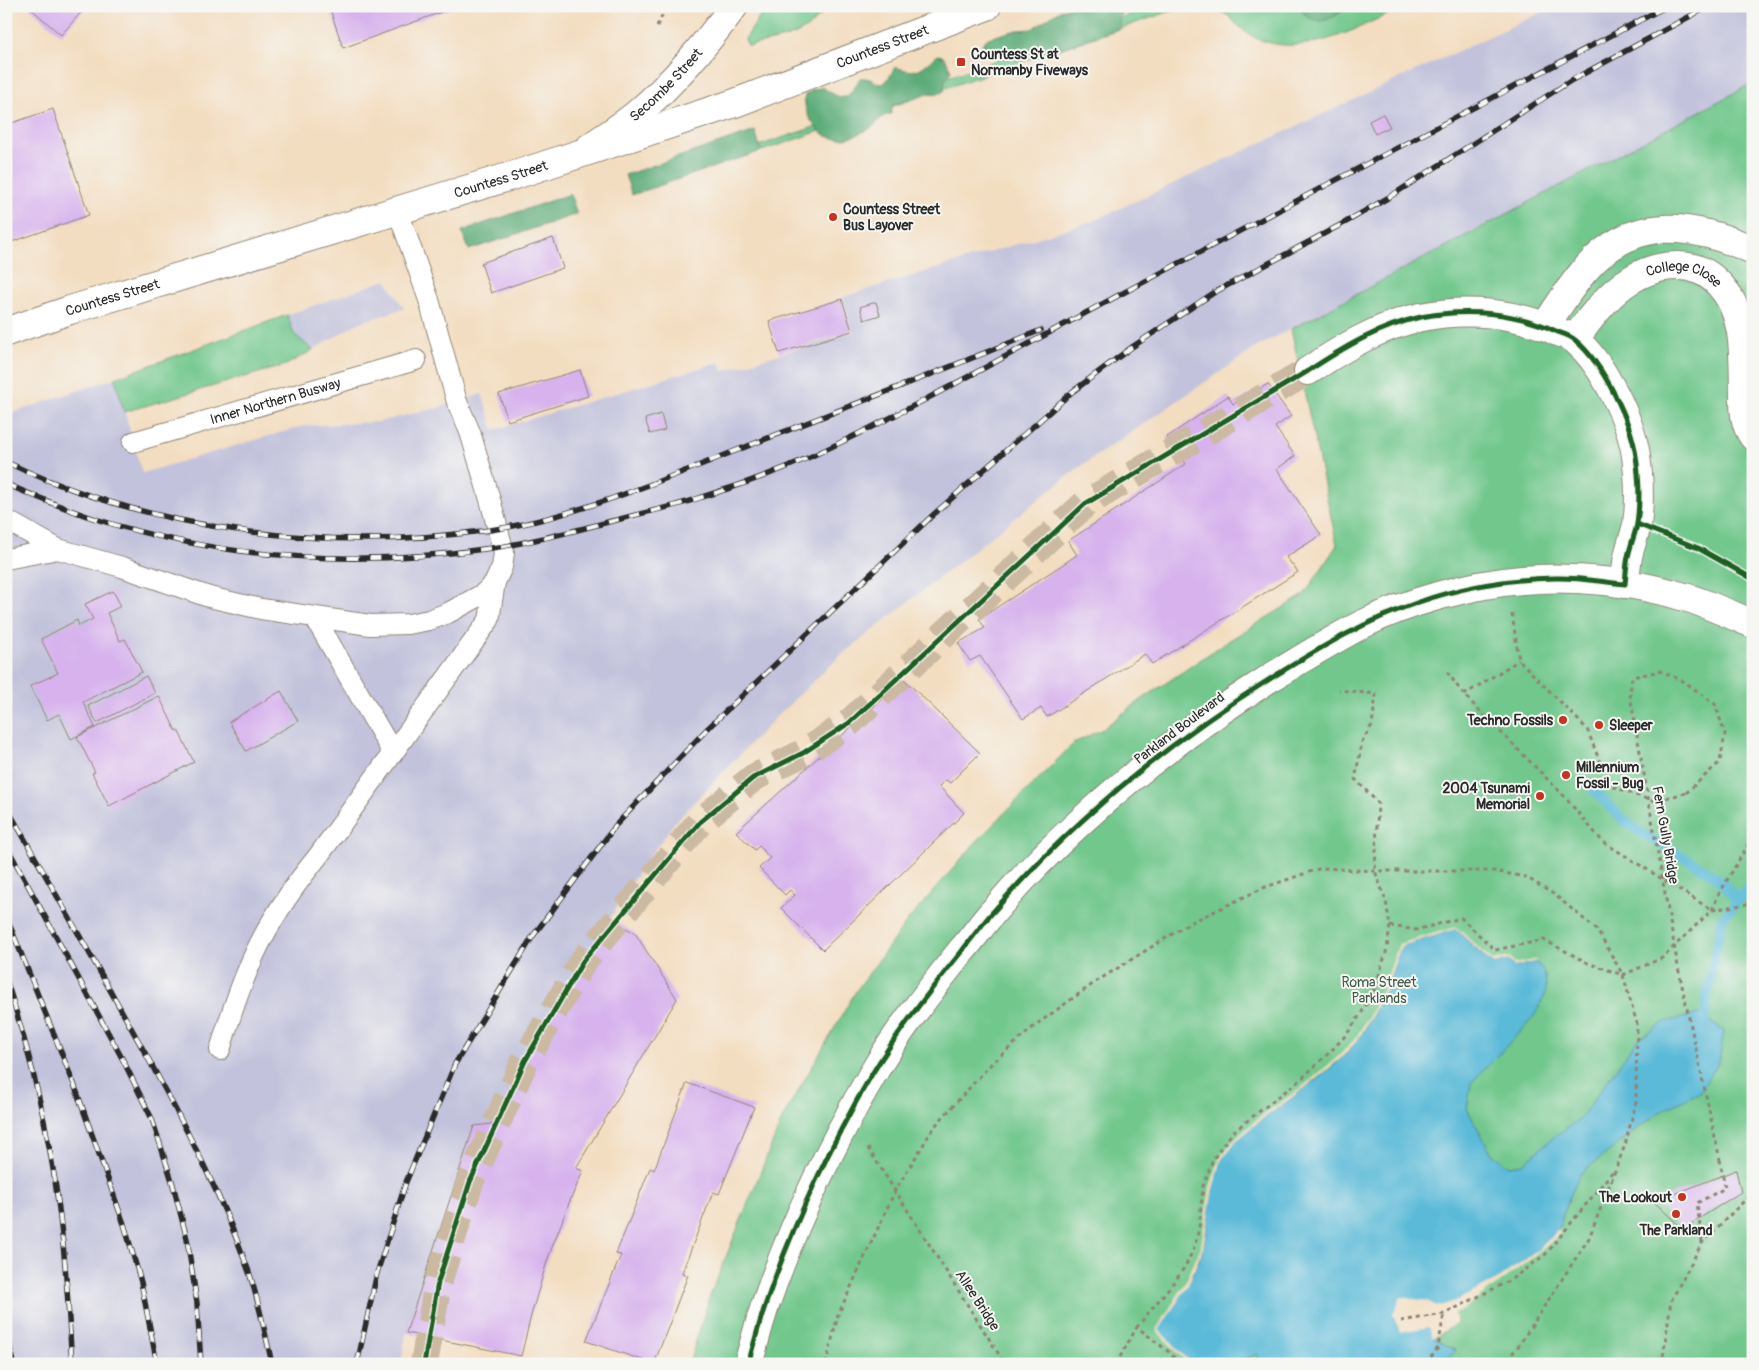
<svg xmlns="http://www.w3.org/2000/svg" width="1759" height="1370" font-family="Pangolin,sans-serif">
<rect width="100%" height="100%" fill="#f6f6f2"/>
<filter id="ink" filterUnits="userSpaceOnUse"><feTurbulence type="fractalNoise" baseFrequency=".02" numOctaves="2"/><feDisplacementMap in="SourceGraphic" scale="10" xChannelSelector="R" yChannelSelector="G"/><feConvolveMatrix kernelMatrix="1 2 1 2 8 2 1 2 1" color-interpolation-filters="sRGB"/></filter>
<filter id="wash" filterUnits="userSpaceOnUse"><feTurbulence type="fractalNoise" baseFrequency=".0096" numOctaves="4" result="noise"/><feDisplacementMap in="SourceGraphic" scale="20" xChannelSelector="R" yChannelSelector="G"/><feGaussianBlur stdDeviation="1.12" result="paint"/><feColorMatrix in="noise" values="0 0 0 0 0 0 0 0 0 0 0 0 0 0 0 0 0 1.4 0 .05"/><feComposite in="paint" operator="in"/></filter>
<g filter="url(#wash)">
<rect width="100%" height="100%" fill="#f3ddc0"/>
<path fill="#c2c2dc" d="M 1555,6 L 1753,6 L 1753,83 L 1257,347 L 1074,471 L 840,656 L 777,716 L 674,823 L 624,892 L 610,919 L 525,1061 L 406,1333 L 401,1364 L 6,1364 L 6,415 L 115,378 L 142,473 L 303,426 L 378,422 L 433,409 L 482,394 L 494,430 L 720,362 L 723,371 L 853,332 L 843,297 L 1093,221 Z
M 386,280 L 404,308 L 358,323 L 313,350 L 294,334 L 287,315 Z"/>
<path fill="#71c78c" stroke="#4e795c" d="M 767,6 L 825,6 C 824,12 821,15 817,19 C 799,39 773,40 748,46 L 745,39 Z
M 1155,6 L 1195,6 L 1168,12 L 738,159 L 737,153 L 892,101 L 939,80 Z
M 1198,6 L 1405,6 C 1359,27 1300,63 1250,35 C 1241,30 1235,21 1227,15 C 1219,9 1208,7 1198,6 Z
M 1753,83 L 1753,1364 L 689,1364 L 710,1296 L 783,1117 L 856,991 L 909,919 L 978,840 L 1074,743 L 1101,730 L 1141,700 L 1225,643 L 1304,595 L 1337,545 L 1291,329 Z
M 287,315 L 294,334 L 313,350 L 286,365 L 124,412 L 115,378 Z"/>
<path fill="#5cac78" stroke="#446c52" d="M 1075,6 L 1093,10 L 1103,6 L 1121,6 L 1122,9 L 1119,20 L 1121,28 L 1021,62 L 1019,60 L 984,51 L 982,44 L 988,38 L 1017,30 L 1032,29 L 1060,10 Z
M 1297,6 L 1351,6 C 1328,20 1318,31 1297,6 Z
M 938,55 C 947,56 948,64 951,71 L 945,80 L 944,91 L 938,94 L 930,93 L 893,105 L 891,114 C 887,115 882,116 880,119 C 877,122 876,125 872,127 C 854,138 830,146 816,127 C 807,116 804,109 805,95 L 811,91 L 822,87 C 845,102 846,102 860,78 C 881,76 878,99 895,67 C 919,75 919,69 938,55 Z
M 755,131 L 761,151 L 632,195 L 625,175 Z
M 570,194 L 577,214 L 469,250 L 462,231 Z"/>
<path fill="#5abad8" stroke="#427282" d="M 1456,929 L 1492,964 L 1510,960 L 1514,967 L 1535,962 L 1541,967 L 1545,975 L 1546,990 L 1543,1000 L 1533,1018 L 1471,1083 L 1467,1109 L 1492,1154 L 1509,1166 L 1523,1164 L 1556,1135 L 1579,1120 L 1637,1040 L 1665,1022 L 1699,1014 L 1724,1031 L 1719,1062 L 1700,1092 L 1658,1113 L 1580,1174 L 1568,1201 L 1557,1233 L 1534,1253 L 1454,1314 L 1457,1323 L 1434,1338 L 1456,1351 L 1441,1364 L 1262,1364 L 1257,1354 L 1231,1364 L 1192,1364 L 1158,1330 C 1175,1304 1195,1278 1203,1247 C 1211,1219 1208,1185 1222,1159 C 1233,1138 1256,1123 1275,1110 C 1297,1093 1321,1078 1341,1059 C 1372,1029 1387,986 1401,946 Z"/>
<path fill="#f3ddc0" d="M 1456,927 L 1493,961 L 1510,957 L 1515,964 L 1534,960 L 1538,961 L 1514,967 L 1510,960 L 1493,964 L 1456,929 L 1401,946 L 1385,990 L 1370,1019 L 1357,1041 L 1341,1058 L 1306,1087 L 1257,1123 L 1236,1141 L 1222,1159 L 1213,1188 L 1203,1248 L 1188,1285 L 1159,1330 L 1192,1364 L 1188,1364 L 1156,1330 L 1185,1284 L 1201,1247 L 1210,1187 L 1220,1157 L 1234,1140 L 1255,1121 L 1305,1085 L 1339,1056 L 1355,1039 L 1368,1018 L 1383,989 L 1399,944 Z
M 1561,1228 L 1559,1235 L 1536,1255 L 1463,1310 L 1454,1314 L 1457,1323 L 1433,1338 L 1429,1327 L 1400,1332 L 1393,1314 L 1401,1297 L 1428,1301 L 1437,1307 L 1456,1301 L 1497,1280 L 1534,1253 Z"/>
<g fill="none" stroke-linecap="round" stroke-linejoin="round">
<path stroke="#5abad8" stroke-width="10" d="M 1584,780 C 1601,797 1617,817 1637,830 C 1671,853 1714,866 1738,901
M 1705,1018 L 1707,995 L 1722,919 L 1747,890 L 1753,877"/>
</g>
<g id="blocks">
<path fill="#d7b2ed" d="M 28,6 L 87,6 L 61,35 Z
M 329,6 L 458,6 L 343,48 Z
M 53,109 L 89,215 L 6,244 L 6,125 Z
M 1383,114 L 1390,127 L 1375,134 L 1369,121 Z
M 553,238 L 563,268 L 491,293 L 481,263 Z
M 842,299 L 852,331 L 779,353 L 769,321 Z
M 876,302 L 880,315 L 864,320 L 860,307 Z
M 580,370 L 588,396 L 508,421 L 499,394 Z
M 1268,384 L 1291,416 L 1275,427 L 1295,456 L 1277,469 L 1321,535 L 1286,557 L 1298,572 L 1152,664 L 1145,654 L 1047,717 L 1041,708 L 1023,719 L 980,656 L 970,661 L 958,643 L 985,628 L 979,619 L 1077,555 L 1068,541 L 1186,464 L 1167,437 L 1228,396 L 1233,404 Z
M 661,414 L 665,430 L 650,434 L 645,419 Z
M 113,591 L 121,606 L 107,613 L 120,641 L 125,639 L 142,672 L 83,702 L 95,727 L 71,739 L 59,714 L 47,720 L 30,686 L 58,673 L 41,639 L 77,620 L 79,626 L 93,619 L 85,604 Z
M 146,676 L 155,693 L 97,723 L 88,706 Z
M 904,679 L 980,753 L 950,783 L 946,780 L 939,786 L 964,813 L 823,950 L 781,908 L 795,895 L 790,890 L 785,895 L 759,868 L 770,858 L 759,846 L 755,850 L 736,832 Z
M 281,691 L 298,721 L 246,751 L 229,722 Z
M 159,696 L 176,731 L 178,730 L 194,762 L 109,806 L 92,773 L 95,772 L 77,737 Z
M 610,919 L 635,933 L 677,999 L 576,1168 L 583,1171 L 569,1203 L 548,1258 L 532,1312 L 521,1356 L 406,1333 L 474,1126 L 491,1124 L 583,961 Z
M 687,1083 L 754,1107 L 719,1194 L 713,1192 L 682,1273 L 688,1275 L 654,1364 L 586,1341 L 621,1255 L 616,1254 L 650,1168 L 654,1170 Z
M 1736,1170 L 1741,1192 L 1683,1229 L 1654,1202 Z"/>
</g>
</g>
<g filter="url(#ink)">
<use href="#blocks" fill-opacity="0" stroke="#8f8476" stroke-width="1"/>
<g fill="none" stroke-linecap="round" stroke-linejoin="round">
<path stroke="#cbb9a2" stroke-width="28" stroke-dasharray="28 14" stroke-linecap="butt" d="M 424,1364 L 438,1282 L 470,1182 L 525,1061 L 583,961 L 700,822 L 753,778 L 803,753 L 849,723 L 1085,504 L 1308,371"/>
<defs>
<g id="lane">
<path d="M 398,211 L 429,300"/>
<path id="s1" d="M 133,442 L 416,360"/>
<path d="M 6,520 L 58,549 L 122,567 L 209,597 L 261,609 L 370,625 L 408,624 L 429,620 L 448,613 L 483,594 L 495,582 L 502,567 L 504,553 L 491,503 L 470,432 L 457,402"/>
<path d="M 6,559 L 58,549"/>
<path d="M 315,618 L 393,753"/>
<path d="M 220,1050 C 231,1013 243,976 261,941 C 277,910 297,882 319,855 L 489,620 L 495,582"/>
</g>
<g id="street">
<path d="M 1545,326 C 1558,307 1570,287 1585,270 C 1633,214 1692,223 1753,250"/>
<path id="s2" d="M 1575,339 C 1599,305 1629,267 1675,266 C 1692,265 1707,271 1719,284 C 1747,313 1743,358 1744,396 C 1744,410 1744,424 1753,436"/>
<path d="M 1308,371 C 1343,348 1379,326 1421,317 C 1466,308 1516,312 1558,332 C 1564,334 1571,336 1575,340 C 1603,363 1631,421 1636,456 C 1639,477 1640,503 1637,524 C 1635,535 1630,546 1628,557 C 1626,566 1626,575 1625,584"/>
</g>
<g id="secondary">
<path id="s3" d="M 589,148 C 606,136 624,125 639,112 C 675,81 706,44 734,6"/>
<path d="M 748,1364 C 754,1344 759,1323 766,1303 C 793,1225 830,1147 872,1075 C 898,1031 930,990 962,950 C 973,938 982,924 993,912 C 1071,821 1169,742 1270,678 C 1300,660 1330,641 1361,625 C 1407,602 1471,584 1522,580 C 1575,575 1636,582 1688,598 C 1710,605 1732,615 1753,624"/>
</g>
<g id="primary">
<path id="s4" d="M 6,332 L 70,310 L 518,174 L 735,103 L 987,6"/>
</g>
</defs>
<use href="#lane" stroke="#8f8476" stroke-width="22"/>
<use href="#street" stroke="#8f8476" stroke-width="30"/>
<use href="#secondary" stroke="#8f8476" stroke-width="30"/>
<use href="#primary" stroke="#8f8476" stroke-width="30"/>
<path stroke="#8f8476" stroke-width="3" stroke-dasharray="4 4" stroke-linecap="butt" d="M 657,26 L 667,6
M 1512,614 L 1519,660 L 1587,729 L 1609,785 L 1652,801 L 1686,793
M 1447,672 L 1464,695 L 1563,795 L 1603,842 L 1712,910 L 1753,903
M 1464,695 L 1519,660
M 1390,926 L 1416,930 L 1461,918 L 1495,950 L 1544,940 L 1588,963 L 1623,975 L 1662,958 L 1712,910 L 1719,894 L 1753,836
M 868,1148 L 1005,1364
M 1702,1242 L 1697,1203 L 1725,1188 L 1720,1160
M 1401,1321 L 1444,1314 L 1509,1281 L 1546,1254 L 1613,1171
M 826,1364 L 838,1315 L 895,1191 L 934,1127 L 992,1063 L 1037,1024 L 1097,981 L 1190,923 L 1263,888 L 1321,868 L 1375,871 L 1494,871 L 1526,877 L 1555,895 L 1597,930 L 1623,975 L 1637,1024 L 1636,1102 L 1625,1145 L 1589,1238 L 1517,1348 L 1503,1364
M 1116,1364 L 1137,1327
M 1180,1364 L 1169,1352 L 1137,1327 L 1177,1278 L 1186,1265 L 1194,1248 L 1199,1229 L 1203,1186 L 1213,1160 L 1221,1147 L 1234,1131 L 1300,1080 L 1329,1053 L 1347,1034 L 1362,1012 L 1375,988 L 1387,949 L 1390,926 L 1386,901 L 1375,871 L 1378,803 L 1355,779 L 1362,742 L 1372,725 L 1376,694 L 1339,690
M 1426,1364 L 1438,1348 L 1444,1314
M 1662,1364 L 1671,1301 L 1702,1243 L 1753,1192"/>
<use href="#lane" stroke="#fff" stroke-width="20"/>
<use href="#street" stroke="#fff" stroke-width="28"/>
<use href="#secondary" stroke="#fff" stroke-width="28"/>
<use href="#primary" stroke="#fff" stroke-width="28"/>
<defs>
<path id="rail" d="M 6,462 C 155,532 327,553 490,530 C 580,517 673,475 758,442 C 852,405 947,369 1041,330
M 6,484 C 37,497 67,510 99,520 C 226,560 360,567 492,548 C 536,542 580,529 624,518 C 650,511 677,506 702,497 C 739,486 777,472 812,456 C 924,404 1031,341 1140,284 C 1315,190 1492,99 1667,6
M 6,806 C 54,890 102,975 149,1060 C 186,1128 223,1198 249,1272 C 259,1302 265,1333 272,1364
M 6,845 L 123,1060 L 152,1119 L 172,1181 L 187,1239 L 197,1303 L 201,1364
M 6,916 L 74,1084 L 124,1224 L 141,1282 L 157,1364
M 6,979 C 33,1062 53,1148 62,1235 C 67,1278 69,1321 72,1364
M 6,1323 L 13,1364
M 357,1364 L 377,1273 L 406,1182 L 455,1064 L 533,936 L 616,825 L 708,728 L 934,514 L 1072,392 L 1132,347 L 1215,292 L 1346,222 L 1391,196 L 1572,80 L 1709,6"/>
</defs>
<use href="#rail" stroke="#2b2b2b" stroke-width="5.5"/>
<use href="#rail" stroke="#f6f6f2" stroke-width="4" stroke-dasharray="11" stroke-linecap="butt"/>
<defs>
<path id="lane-bridge" d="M 429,300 L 457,402"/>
</defs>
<use href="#lane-bridge" stroke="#8f8476" stroke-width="22" stroke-linecap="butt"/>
<path stroke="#8f8476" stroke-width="3" stroke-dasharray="4 4" stroke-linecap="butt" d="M 1686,793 L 1720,762 L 1725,734 L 1715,704 L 1685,682 L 1661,671 L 1632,677 L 1630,695 L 1678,967 L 1720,1160"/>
<use href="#lane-bridge" stroke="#fff" stroke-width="20"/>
<defs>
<path id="cycleway" d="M 1637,524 L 1698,548 L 1753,579
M 424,1364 L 438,1282 L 470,1182 L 525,1061 L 583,961 L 700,822 L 753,778 L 803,753 L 849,723 L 1085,504 L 1308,371 C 1343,348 1379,326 1421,317 C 1466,308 1516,312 1558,332 C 1564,334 1571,336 1575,340 C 1603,363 1631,421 1636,456 C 1639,477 1640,503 1637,524 C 1635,535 1630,546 1628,557 C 1626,566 1626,575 1625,584 C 1602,582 1578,577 1555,578 C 1510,579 1462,587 1419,602 C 1365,621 1321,647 1273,677 C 1170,741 1073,820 993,912 C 982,924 972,938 962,951 C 930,990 898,1031 872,1074 C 831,1143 792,1227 766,1303 C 759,1323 754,1344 748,1364"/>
</defs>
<use href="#cycleway" stroke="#f6f6f2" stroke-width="8"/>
<use href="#cycleway" stroke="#1b5e20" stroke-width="5"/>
</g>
</g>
<g fill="#c8321e" stroke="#f6f6f2" stroke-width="2">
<rect x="956" y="57" width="10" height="10" rx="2.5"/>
<circle cx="833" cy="217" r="5"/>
<circle cx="1563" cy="720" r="5"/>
<circle cx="1599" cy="725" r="5"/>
<circle cx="1566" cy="775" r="5"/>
<circle cx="1540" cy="796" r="5"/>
<circle cx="1682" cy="1197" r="5"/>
<circle cx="1676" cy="1214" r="5"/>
</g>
<g text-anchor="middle" stroke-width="4" stroke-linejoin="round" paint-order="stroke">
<g font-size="14" fill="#2b2b2b" stroke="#f6f6f2">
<text dy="5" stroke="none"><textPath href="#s4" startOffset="922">Countess Street</textPath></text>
<text dy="5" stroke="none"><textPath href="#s3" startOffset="100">Secombe Street</textPath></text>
<text dy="5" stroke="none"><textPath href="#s4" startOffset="518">Countess Street</textPath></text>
<text dy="5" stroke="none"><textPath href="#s2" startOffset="139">College Close</textPath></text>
<text dy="5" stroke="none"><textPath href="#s4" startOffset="112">Countess Street</textPath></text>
<text dy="5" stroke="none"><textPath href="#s1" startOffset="148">Inner Northern Busway</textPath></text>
<text transform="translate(1179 728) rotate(-37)" y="5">Parkland Boulevard</text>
<text transform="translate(1666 835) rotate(80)" y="5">Fern Gully Bridge</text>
<text transform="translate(978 1300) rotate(57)" y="5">Allee Bridge</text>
</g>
<g font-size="14" font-weight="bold" fill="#2b2b2b" stroke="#f6f6f2" text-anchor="start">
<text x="971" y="59">Countess St at<tspan x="971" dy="16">Normanby Fiveways</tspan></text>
<text x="843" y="214">Countess Street<tspan x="843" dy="16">Bus Layover</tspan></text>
<text x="1553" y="725" text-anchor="end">Techno Fossils</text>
<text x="1609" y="730">Sleeper</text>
<text x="1576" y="772">Millennium<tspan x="1576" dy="16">Fossil - Bug</tspan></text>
<text x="1530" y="793" text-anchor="end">2004 Tsunami<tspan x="1530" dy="16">Memorial</tspan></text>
<text x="1672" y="1202" text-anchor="end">The Lookout</text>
<text x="1676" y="1235" text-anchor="middle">The Parkland</text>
</g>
<g font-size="14" fill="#405a48" stroke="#f6f6f2">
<text x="1379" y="987">Roma Street<tspan x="1379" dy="16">Parklands</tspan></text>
</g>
</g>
<rect width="1759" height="1370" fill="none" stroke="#f6f6f2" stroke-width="25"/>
</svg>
